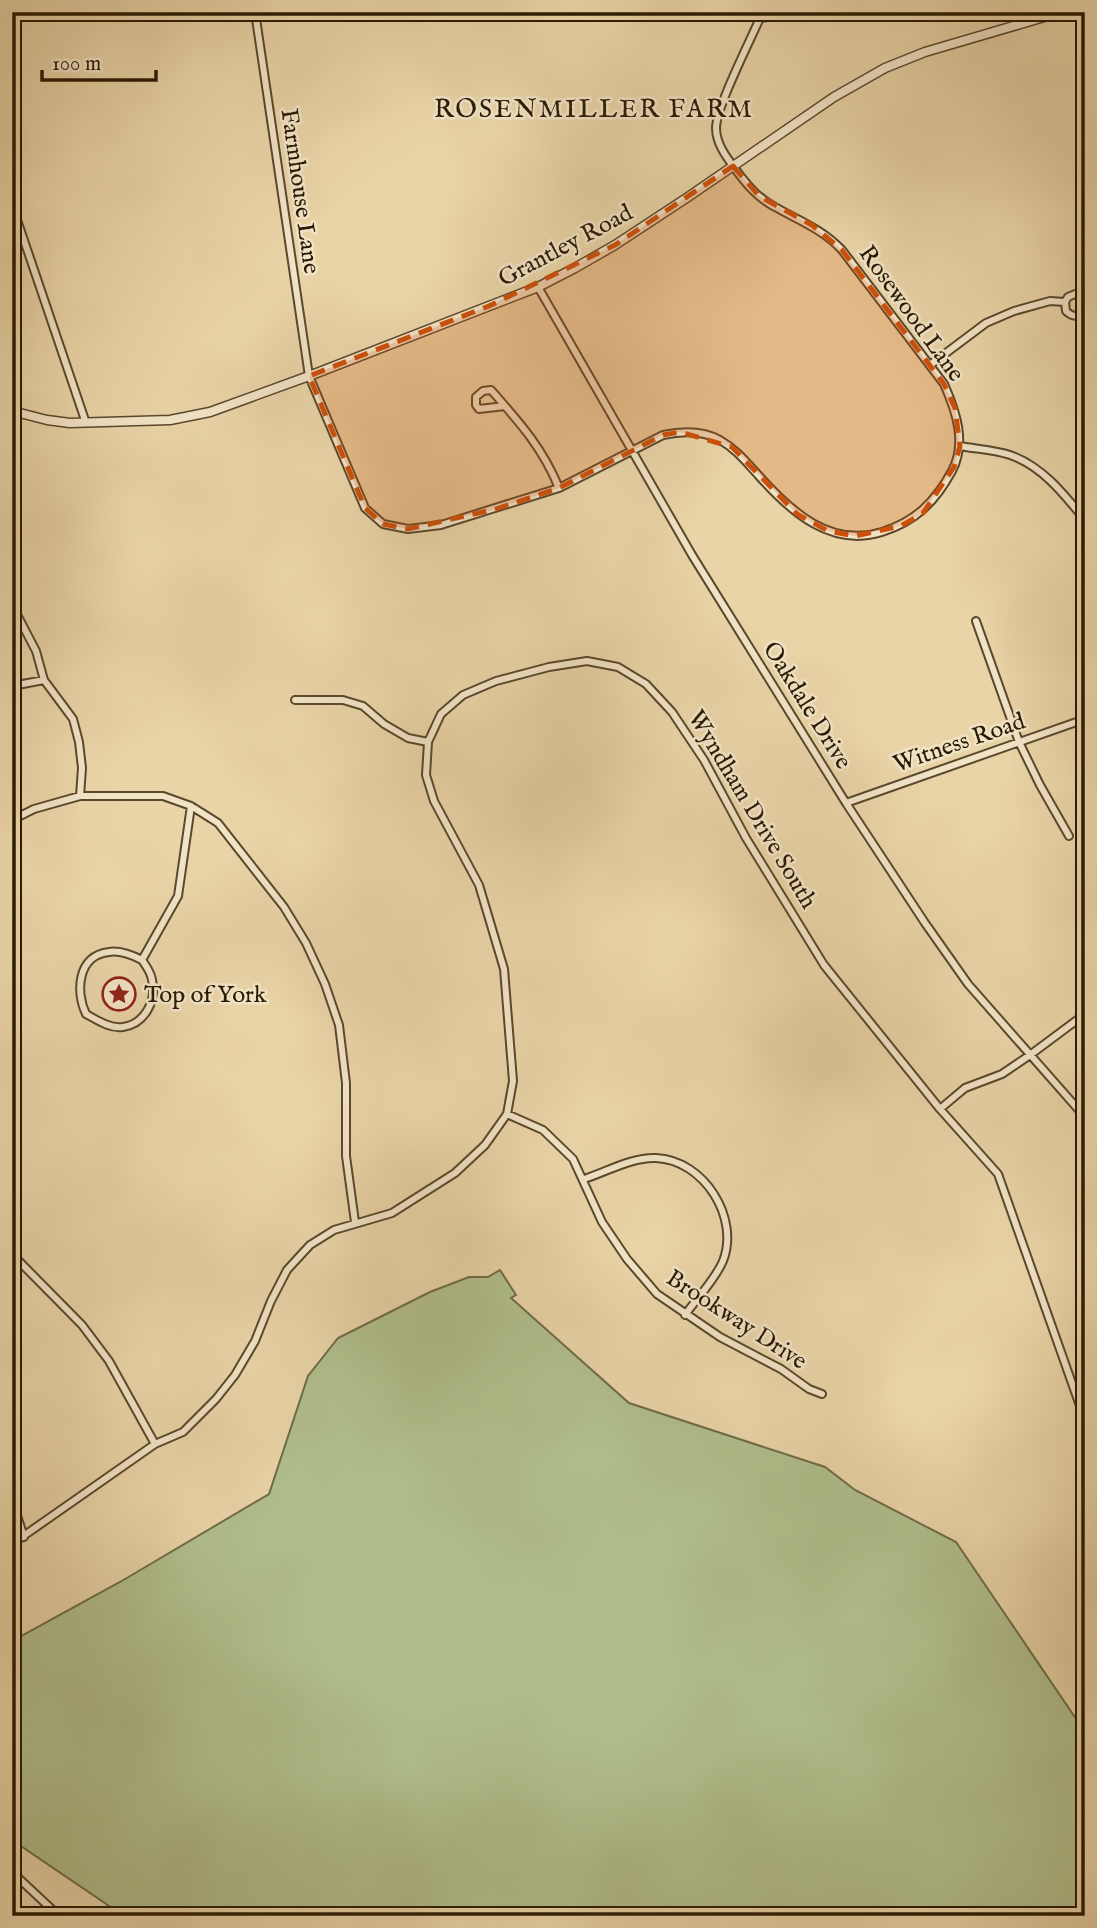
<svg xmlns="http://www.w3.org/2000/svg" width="1097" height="1928" font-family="'IM FELL English',serif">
<rect width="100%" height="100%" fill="#e9d4a7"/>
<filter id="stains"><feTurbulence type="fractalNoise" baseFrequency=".00286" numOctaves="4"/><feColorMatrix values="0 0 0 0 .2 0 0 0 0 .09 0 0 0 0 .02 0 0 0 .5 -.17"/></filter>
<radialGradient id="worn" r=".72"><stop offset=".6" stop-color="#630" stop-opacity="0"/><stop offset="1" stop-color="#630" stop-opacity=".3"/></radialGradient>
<path fill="#b0be8c" stroke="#6d6c48" stroke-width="2" d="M 500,1270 L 516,1295 L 511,1298 L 629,1403 L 825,1467 L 855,1490 L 956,1542 L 1085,1732 L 1085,1916 L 118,1916 L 112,1908 L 12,1840 L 12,1641 L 120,1582 L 269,1494 L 308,1376 L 338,1338 L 430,1292 L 469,1277 L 488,1277 Z"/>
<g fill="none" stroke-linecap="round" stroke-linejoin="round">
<defs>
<path id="minor" d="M 255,12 L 309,376 L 365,508 L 383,524 L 408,529 L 441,525 L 559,488 L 663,435 C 682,431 702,430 720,440 C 736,449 747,463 759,476 C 791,512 831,548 882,532 C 916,521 935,502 952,471 C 967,443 956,411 944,384 L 842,250 C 822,229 800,221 775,207 C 758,198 747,185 736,170 C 727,158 716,144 716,128 C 716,108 750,41 760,18 L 759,12
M 760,18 L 812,12
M 12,205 L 86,423
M 538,287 L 692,555 L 846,803 L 925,923 L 968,984 L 1085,1117
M 1065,302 L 1066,311 C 1072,317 1079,318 1085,311
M 1065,302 L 1068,297 L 1075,294 L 1085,299
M 930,365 L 986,323 L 1014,311 L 1050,301 L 1065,302
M 505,406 L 479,409 L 476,405 L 476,397 L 483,391 L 491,390 C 520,423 542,447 559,488
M 960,446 C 976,449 995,450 1010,455 C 1042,466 1064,494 1085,520
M 12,605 L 36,651 L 44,680 L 73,719 L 79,742 L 82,768 L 80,796
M 976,621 L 1019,742 L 1040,785 L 1069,836
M 12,686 L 44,680
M 295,700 L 343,700 L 363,706 L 384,724 L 408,738 L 428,742
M 846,803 L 1085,719
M 12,820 L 34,809 L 80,796 L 163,796 L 191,806 L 218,823 L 284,907 L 306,943 L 325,984 L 339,1025 L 346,1083 L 346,1156 L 355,1222
M 142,960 C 146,966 151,972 152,980 C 157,1000 145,1024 123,1027 C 110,1029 97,1020 86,1014 C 75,991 78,955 109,952 C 120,950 132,955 142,960 L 178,896 L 191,806
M 940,1109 L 965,1088 L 1002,1074 L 1030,1055 L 1085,1014
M 507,1114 L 543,1130 L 573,1159 L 602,1222 L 627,1259 L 657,1294 L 720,1337 L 781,1369 L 809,1389 L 822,1394
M 584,1179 C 606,1172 632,1157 656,1158 C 704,1160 740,1218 723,1261 C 715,1280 697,1298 685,1315
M 12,1254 L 82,1325 L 109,1361 L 155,1444
M 12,1500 L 24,1537
M 12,1544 L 155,1444 L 183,1432 L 216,1399 L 235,1375 L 255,1341 L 271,1301 L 287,1270 L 310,1245 L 334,1230 L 392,1213 L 455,1173 L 485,1145 L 507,1114 L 513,1081 L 504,969 L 479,885 L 434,801 L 426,775 L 428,742 L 441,714 L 463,695 L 496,681 L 549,667 L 587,661 L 618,667 L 646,684 L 672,712 L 704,760 L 746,838 L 824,965 L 940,1109 L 998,1174 L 1085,1420
M 12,1872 L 59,1916"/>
<path id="tertiary" d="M 12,411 L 47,420 L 70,423 L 170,420 L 210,412 L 309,376 L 538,287 L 575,268 L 615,245 L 688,197 L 834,97 L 885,68 L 925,52 L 1061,12"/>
</defs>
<use href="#minor" stroke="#5a482c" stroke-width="10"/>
<use href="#tertiary" stroke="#5a482c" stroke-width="11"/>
<use href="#minor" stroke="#f1e3c6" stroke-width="6"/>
<use href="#tertiary" stroke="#f1e3c6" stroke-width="8"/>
</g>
<path fill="#cc500b" fill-opacity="0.2" stroke="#cc500b" stroke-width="5" stroke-dasharray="14 9" stroke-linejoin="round" d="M 733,166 L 759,196 L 812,225 L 842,250 L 944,384 L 955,408 L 960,446 L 954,467 L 923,513 L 901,526 L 855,536 L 828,531 L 797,514 L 732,447 L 680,432 L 663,435 L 559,488 L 496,509 L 408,529 L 383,524 L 365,508 L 309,376 L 489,306 L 615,245 Z"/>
<defs>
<symbol id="sight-ring" viewBox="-11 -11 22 22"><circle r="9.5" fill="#f1e3c6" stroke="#8f2418" stroke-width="1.5"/><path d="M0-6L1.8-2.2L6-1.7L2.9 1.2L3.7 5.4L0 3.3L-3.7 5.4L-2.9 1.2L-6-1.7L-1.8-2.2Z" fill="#8f2418"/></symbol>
</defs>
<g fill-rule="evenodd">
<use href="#sight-ring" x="100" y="975" width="38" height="38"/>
</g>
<g text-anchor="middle" stroke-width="5" stroke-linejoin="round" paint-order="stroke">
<g font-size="24" fill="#2a1a03" stroke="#f1e3c6">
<text transform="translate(301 191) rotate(82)" y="8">Farmhouse Lane</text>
<text transform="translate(565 245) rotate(-28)" y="8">Grantley Road</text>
<text transform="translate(912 313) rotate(54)" y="8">Rosewood Lane</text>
<text transform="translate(808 705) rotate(58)" y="8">Oakdale Drive</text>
<text transform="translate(959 742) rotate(-19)" y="8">Witness Road</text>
<text transform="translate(753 809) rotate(59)" y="8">Wyndham Drive South</text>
<text transform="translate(737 1319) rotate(33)" y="8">Brookway Drive</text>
</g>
<g font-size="24" fill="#2a1a03" stroke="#f1e3c6" text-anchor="start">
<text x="144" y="1002">Top of York</text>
</g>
<g font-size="26" letter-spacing="2" fill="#2a1a03" stroke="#f1e3c6">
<text x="594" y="117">ROSENMILLER FARM</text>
</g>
</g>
<rect width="1097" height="1928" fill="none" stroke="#e9d4a7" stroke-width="42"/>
<rect x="14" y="14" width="1069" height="1900" fill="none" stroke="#2a1a03" stroke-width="3.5"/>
<rect x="21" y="21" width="1055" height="1886" fill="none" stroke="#2a1a03" stroke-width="2"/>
<path d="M42 70v10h114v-10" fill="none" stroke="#2a1a03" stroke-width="3.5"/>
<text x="52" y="70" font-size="21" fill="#2a1a03" stroke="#f1e3c6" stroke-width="5" paint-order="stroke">100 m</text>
<rect width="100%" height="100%" filter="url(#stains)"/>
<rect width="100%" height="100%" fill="url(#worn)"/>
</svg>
